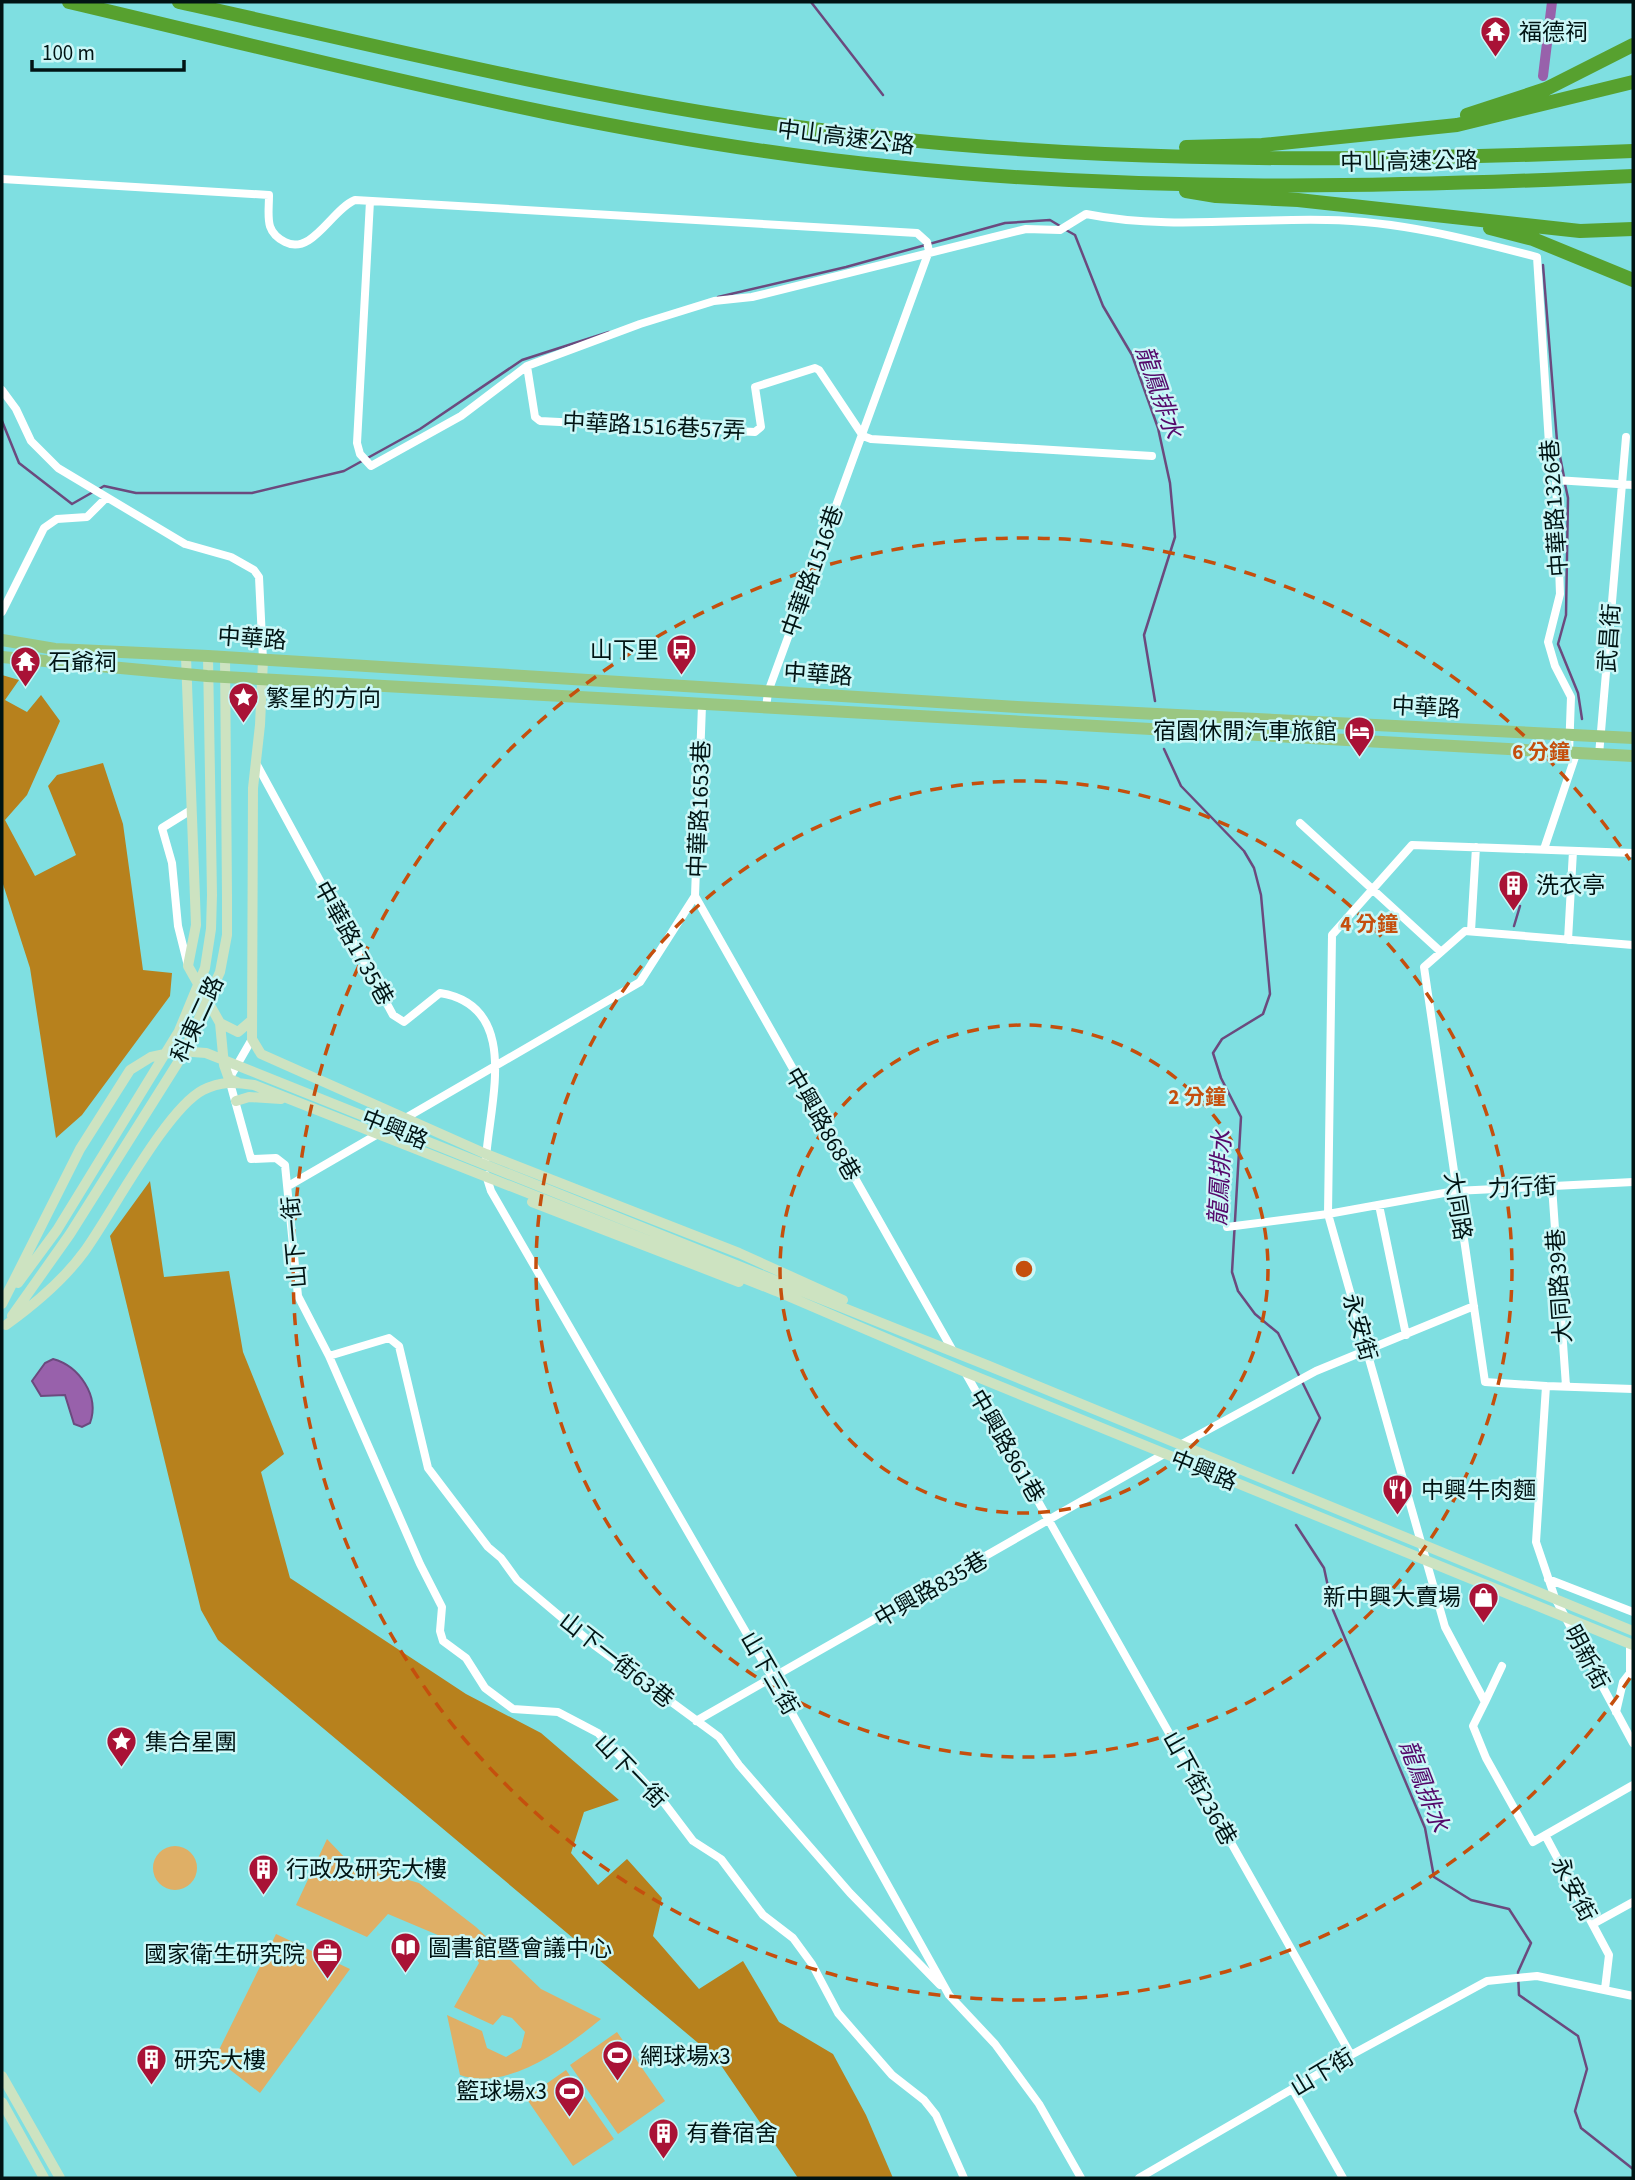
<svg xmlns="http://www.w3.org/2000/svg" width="1635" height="2180" font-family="'Source Sans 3','Noto Sans TC',sans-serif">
<rect width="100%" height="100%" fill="#7fdfe1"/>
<path fill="#dfaf66" d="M 327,1839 L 350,1863 L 419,1883 L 476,1927 L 541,1989 L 601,2019 C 567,2047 507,2092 460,2075 L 447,2015 L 482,2031 L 487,2048 L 506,2057 L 521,2048 L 525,2032 L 512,2018 L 502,2015 L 493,2025 L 454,2007 L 479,1963 L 471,1949 L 388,1914 L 367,1937 L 296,1905 Z
M153 1868a22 22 0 1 1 44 0a22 22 0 1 1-44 0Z
M 276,1934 L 350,1969 L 260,2093 L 215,2058 Z
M 617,2032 L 665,2101 L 618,2134 L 570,2065 Z
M 566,2070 L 614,2139 L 573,2166 L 526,2098 Z"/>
<path fill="#b7811d" d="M 2,675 L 19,680 L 5,700 L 27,712 L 41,695 L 60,721 L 27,795 L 5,820 L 35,876 L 76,855 L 48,786 L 57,775 L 103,763 L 123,824 L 143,970 L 172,973 L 170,996 L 82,1115 L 56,1138 L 30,968 L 2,881 Z
M 150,1181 L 164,1277 L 229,1271 L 243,1352 L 284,1454 L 261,1472 L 290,1578 L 466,1694 L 541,1733 L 619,1800 L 584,1812 L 571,1853 L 598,1885 L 627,1859 L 662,1898 L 653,1936 L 699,1989 L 743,1961 L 779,2022 L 833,2054 L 866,2115 L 893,2178 L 798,2178 L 716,2058 L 218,1640 L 201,1610 L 110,1236 Z"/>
<path fill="#9861ab" stroke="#6b4a7e" stroke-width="2" d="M 53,1359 C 79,1366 100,1396 90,1423 L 82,1427 L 74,1424 L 65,1395 L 41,1396 L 32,1381 L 45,1363 Z"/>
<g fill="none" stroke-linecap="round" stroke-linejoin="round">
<path stroke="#6b4a7e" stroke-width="2.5" d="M 811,2 L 883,95
M 1066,230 L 1075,235 L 1103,306 L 1132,355 L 1158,428 L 1170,483 L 1175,537 L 1144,635 L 1155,701
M 1543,265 L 1557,441 L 1564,477
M 718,297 L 846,267 L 1005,223 L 1050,220 L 1060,226
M 2,421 L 19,463 L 72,504 L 93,492
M 1565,484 L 1568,498 L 1566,615 L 1558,644 L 1578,693 L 1582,719
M 99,489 L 104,486 L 136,493 L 252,493 L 344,471 L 420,429 L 522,360 L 609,332
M 1164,749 L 1181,786 L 1244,851 L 1254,868 L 1261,895 L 1270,994 L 1263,1014 L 1222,1039 L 1213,1053 L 1221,1078 L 1241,1117 L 1232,1272 L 1238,1291 L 1255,1314 L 1278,1333 L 1320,1418 L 1293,1473
M 1514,926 L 1520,906
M 1296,1525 L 1324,1568 L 1333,1610 L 1425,1828 L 1434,1877 L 1471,1900 L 1509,1909 L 1531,1943 L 1518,1972 L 1519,1995 L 1578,2036 L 1587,2069 L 1575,2111 L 1581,2128 L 1633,2169"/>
<path stroke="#9861ab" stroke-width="10" d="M 1543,76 L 1552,2"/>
<path stroke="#fff" stroke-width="8" d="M 2,179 L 269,195 C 269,217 264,231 285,242 C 312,256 332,209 355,200 L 917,233 L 927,242 L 929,251 L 768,692 L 766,708
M 370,201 L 357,443 L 360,454 L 371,466 L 461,416 L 527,366 L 640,324 L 714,301 L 752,297 L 1026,229 L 1060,230 L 1086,214 C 1165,230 1248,218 1327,220 C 1399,221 1468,239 1537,257 L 1549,444 L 1556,480 L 1560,594 L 1548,642 L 1555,666 L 1571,697 L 1569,753
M 527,366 L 535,417 L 540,421 L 755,432 L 761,427 L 755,387 L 815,368 L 819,370 L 863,436
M 2,390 L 16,409 L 31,441 L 58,468 L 185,544 L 231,557 L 254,570 L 259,577 L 263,660
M 863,436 L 871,439 L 1152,456
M 1556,480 L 1633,485
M 2,612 L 44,528 L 57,519 L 87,517 L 106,498
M 1599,755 L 1626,437
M 257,765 L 393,1015 L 404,1022 L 440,993 C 521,1006 490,1101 486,1158
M 1300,823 L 1441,952
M 1544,849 L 1576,754
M 1633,853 L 1412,845 L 1332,935 L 1328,1214 L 1445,1627 L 1485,1702 L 1473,1726 L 1486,1758 L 1533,1842 L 1633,1785
M 695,896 L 953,1351
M 1471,931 L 1476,847
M 1568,940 L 1573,851
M 1633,945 L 1465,931 L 1424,967 L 1485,1382 L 1546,1386 L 1536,1542 L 1555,1598 L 1633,1743
M 188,966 L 178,926 L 172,863 L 162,828 L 191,810
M 252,1039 L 229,1079 L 251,1159 L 276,1158 L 285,1165 L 298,1296 L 329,1356 L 420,1564 L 442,1607 L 440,1631 L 443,1641 L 466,1658 L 485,1688 L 513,1709 L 558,1712 L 598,1733 L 665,1804 L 693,1841 L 721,1859 L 763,1915 L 793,1938 L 812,1964 L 838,2013 L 892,2075 L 924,2100 L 936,2115 L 964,2178
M 486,1175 L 491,1191 L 773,1679 L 949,1995 L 995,2044 L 1039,2104 L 1081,2178
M 290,1185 L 640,982 L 695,896 L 702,705
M 1552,1186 L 1566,1386
M 1379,1205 L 1406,1335
M 1227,1227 L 1328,1214 L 1455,1191 L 1633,1182
M 329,1356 L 389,1338 L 399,1346 L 428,1468 L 488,1547 L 501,1558 L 517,1580 L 594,1645 L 719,1737 L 739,1765 L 850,1893 L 940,1985
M 965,1372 L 1351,2055
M 1546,1386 L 1633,1389
M 1180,1445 L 1316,1371 L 1474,1306
M 1548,1579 L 1633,1612
M 1630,1643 L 1630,1673 L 1633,1674
M 1485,1702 L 1502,1666
M 1616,1712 L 1623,1682 L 1630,1673
M 696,1721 L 1164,1454
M 1545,1835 L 1609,1955 L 1605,1989
M 1593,1924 L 1633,1902
M 1293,2090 L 1343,2178
M 1139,2178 L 1351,2055 L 1487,1981 L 1537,1976 L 1633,1996"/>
<path stroke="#cde3c1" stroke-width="10" d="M 186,657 L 196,925 L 188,966 L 220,1023 L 224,1065 L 229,1079 L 237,1082
M 263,660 L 260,725 L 253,788 L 252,1039 L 261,1054 L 486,1154 L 739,1253 L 843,1300
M 220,1023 L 238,1032 L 252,1020
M 236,1101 L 249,1097 L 281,1099
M 532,1202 L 739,1282
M 18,1283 L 57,1230 L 179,1031 L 205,968 L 211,929 L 212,895 L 208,656
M 2,1304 L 80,1149 L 130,1070 L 151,1057 L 179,1051 L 206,1053 L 989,1366 L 1633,1631
M 12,1316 L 70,1234 L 182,1056 L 220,972 L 227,935 L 227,897 L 225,657
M 6,1325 C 35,1304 63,1281 84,1252 C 111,1215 166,1109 203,1090 C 221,1081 235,1082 254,1085 L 776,1291 L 965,1372 L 1633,1645
M 2,2076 L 60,2178
M 2,2102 L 44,2178"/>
<path stroke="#9ac782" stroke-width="12" d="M 2,640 L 55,649 L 208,656 L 1017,707 L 1633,738
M 2,657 L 207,676 L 1633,756"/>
<path stroke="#57a12f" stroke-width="14" d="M 69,2 C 342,66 616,140 895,167 C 1141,192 1387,188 1633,176
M 179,2 C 369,44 558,91 750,120 C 1040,165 1340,163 1633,151
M 1467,115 L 1546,89 L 1633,45
M 1186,147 L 1262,145 L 1457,125 L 1633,82
M 1186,191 L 1216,196 L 1298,200 L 1580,231 L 1633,229
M 1490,228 L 1533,239 L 1633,280"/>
</g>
<g fill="none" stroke="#c54f0d" stroke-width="3.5" stroke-dasharray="12 9">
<circle cx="1024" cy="1269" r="244"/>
<circle cx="1024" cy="1269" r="488"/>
<path d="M1630 1678A731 731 0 1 1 1630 860"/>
</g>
<defs>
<symbol id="temple-pin" viewBox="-11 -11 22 30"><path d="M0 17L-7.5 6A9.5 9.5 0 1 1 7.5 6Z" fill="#a91236" stroke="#cbf7f7"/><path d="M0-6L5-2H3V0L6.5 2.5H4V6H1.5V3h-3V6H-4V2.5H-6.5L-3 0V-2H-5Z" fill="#fff"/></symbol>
<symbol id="bus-pin" viewBox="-11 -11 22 30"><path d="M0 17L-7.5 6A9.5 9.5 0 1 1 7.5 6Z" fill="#a91236" stroke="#cbf7f7"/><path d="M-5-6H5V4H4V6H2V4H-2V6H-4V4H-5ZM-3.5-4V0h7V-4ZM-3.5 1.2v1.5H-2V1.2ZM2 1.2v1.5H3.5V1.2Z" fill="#fff"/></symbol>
<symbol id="sight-pin" viewBox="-11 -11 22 30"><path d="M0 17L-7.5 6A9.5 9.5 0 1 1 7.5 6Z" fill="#a91236" stroke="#cbf7f7"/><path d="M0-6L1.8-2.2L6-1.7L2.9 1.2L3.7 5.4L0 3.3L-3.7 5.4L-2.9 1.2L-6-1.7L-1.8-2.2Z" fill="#fff"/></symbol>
<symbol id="hotel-pin" viewBox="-11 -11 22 30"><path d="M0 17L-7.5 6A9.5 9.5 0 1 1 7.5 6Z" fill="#a91236" stroke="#cbf7f7"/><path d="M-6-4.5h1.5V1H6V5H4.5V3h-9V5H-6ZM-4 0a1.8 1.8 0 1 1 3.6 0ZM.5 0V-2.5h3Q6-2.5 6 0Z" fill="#fff"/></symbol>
<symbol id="building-pin" viewBox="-11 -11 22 30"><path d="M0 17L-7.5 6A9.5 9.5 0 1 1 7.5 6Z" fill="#a91236" stroke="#cbf7f7"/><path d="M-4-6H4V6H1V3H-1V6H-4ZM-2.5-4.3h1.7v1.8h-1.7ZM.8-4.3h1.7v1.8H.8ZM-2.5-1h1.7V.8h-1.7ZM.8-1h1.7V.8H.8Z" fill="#fff"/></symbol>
<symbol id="restaurant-pin" viewBox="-11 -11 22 30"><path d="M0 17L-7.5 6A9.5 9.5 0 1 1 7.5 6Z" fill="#a91236" stroke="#cbf7f7"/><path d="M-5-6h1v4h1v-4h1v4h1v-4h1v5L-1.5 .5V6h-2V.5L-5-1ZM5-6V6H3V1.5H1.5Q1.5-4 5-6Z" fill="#fff"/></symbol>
<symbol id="shop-pin" viewBox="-11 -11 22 30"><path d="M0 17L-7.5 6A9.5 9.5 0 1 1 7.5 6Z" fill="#a91236" stroke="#cbf7f7"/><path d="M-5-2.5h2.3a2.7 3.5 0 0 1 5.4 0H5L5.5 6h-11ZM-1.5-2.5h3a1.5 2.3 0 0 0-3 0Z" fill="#fff"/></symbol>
<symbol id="library-pin" viewBox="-11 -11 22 30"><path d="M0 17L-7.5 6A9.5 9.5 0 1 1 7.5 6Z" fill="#a91236" stroke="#cbf7f7"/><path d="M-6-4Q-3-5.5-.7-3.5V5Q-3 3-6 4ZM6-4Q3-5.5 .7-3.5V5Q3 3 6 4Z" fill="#fff"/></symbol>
<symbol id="office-pin" viewBox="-11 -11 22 30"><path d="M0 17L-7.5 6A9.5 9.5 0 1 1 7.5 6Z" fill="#a91236" stroke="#cbf7f7"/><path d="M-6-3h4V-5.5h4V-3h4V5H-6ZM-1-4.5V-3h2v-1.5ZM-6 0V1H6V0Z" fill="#fff"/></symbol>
<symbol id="stadium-pin" viewBox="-11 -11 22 30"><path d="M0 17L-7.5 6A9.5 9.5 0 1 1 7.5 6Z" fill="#a91236" stroke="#cbf7f7"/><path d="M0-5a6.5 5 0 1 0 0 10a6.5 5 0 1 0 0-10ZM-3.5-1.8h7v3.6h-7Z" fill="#fff"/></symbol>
</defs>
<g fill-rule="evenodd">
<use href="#temple-pin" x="1478" y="14" width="35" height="47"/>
<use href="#bus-pin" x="664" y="632" width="35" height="47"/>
<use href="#temple-pin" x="8" y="644" width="35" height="47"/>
<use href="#sight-pin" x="226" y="680" width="35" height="47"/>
<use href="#hotel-pin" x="1342" y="714" width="35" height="47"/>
<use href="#building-pin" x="1496" y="868" width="35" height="47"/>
<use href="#restaurant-pin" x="1380" y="1472" width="35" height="47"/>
<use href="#shop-pin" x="1466" y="1580" width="35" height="47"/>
<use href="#sight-pin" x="104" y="1724" width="35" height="47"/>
<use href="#building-pin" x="246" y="1852" width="35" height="47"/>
<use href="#library-pin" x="388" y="1930" width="35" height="47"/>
<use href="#office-pin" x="310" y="1936" width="35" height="47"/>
<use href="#stadium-pin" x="600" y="2038" width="35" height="47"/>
<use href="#building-pin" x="134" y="2042" width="35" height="47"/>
<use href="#stadium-pin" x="552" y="2074" width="35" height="47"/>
<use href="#building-pin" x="646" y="2116" width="35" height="47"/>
</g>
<g text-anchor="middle" stroke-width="5" stroke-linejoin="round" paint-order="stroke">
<g font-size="23" fill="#011414" stroke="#cbf7f7" text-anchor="start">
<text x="1519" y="40">福德祠</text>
<text x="659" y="658" text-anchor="end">山下里</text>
<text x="48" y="670">石爺祠</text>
<text x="266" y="706">繁星的方向</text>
<text x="1337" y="739" text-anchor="end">宿園休閒汽車旅館</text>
<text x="1536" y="893">洗衣亭</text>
<text x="1421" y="1498">中興牛肉麵</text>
<text x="1461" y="1605" text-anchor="end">新中興大賣場</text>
<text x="145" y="1750">集合星團</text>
<text x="286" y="1877">行政及研究大樓</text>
<text x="428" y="1956">圖書館暨會議中心</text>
<text x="305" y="1962" text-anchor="end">國家衛生研究院</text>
<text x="640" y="2064">網球場x3</text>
<text x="174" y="2068">研究大樓</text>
<text x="547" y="2099" text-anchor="end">籃球場x3</text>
<text x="686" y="2141">有眷宿舍</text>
</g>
<g font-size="23" fill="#011414" stroke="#cbf7f7">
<text transform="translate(846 137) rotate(7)" y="8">中山高速公路</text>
<text transform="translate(1409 161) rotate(-1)" y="8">中山高速公路</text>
<text transform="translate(654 426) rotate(3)" y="8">中華路1516巷57弄</text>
<text transform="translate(1554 508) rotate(-94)" y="8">中華路1326巷</text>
<text transform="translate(812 571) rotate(-70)" y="8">中華路1516巷</text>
<text transform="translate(252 638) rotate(4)" y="8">中華路</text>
<text transform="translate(1609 638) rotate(-86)" y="8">武昌街</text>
<text transform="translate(818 674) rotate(4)" y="8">中華路</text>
<text transform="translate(1426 707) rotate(3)" y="8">中華路</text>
<text transform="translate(699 809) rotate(-88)" y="8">中華路1653巷</text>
<text transform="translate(354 943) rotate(61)" y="8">中華路1735巷</text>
<text transform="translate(197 1019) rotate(-65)" y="8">科東二路</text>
<text transform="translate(823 1124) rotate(60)" y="8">中興路868巷</text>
<text transform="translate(395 1129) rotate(22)" y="8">中興路</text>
<text transform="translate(1522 1187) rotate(-3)" y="8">力行街</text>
<text transform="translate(1458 1206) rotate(81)" y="8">大同路</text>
<text transform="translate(294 1242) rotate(-95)" y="8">山下一街</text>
<text transform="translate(1559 1286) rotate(-94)" y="8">大同路39巷</text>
<text transform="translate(1360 1327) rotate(74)" y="8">永安街</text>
<text transform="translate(1007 1446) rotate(60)" y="8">中興路861巷</text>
<text transform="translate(1204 1470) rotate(22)" y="8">中興路</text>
<text transform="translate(931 1589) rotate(-30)" y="8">中興路835巷</text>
<text transform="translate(1587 1657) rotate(62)" y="8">明新街</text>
<text transform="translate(617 1660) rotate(38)" y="8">山下一街63巷</text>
<text transform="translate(770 1673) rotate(60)" y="8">山下三街</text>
<text transform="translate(631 1771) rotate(46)" y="8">山下一街</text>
<text transform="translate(1200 1788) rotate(61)" y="8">山下街236巷</text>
<text transform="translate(1574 1889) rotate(62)" y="8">永安街</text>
<text transform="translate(1322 2072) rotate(-31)" y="8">山下街</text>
</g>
<g font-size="24" font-style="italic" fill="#55096b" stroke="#cbf7f7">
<text transform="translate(1159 392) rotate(71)" y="8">龍鳳排水</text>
<text transform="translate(1220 1178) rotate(-87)" y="8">龍鳳排水</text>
<text transform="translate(1424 1786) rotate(69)" y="8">龍鳳排水</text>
</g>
</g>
<circle cx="1024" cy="1269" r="10" fill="#c54f0d" stroke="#cbf7f7" stroke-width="3.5"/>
<g font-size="21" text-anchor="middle" font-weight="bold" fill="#c54f0d" stroke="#cbf7f7" stroke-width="5" stroke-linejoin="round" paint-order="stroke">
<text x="1541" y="759">6 分鐘</text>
<text x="1369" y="931">4 分鐘</text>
<text x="1197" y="1104">2 分鐘</text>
</g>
<rect width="1635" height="2180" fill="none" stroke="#011414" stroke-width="7"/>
<path d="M32 60v10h152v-10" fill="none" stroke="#011414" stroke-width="3.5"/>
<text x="42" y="60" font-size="21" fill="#011414" stroke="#cbf7f7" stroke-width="5" paint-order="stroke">100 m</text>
</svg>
